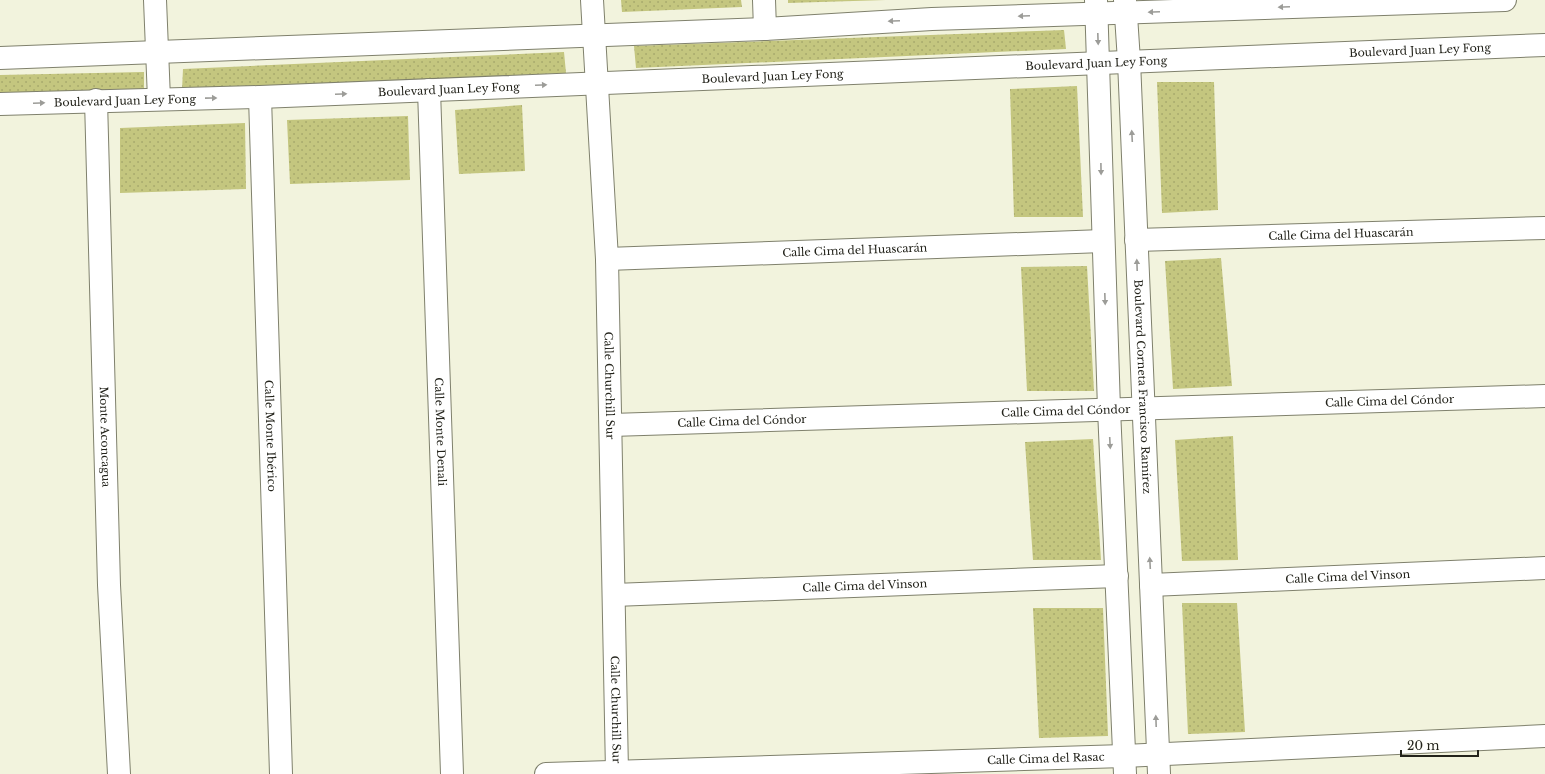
<svg xmlns="http://www.w3.org/2000/svg" width="1545" height="774" font-family="'Libre Baskerville',serif">
<defs>
<pattern id="park-dots" width="8" height="8" patternUnits="userSpaceOnUse"><rect width="8" height="8" fill="#c4c67f"/><path d="M2 2h.1M6 6h.1" fill="none" stroke="#a8aa6d" stroke-width="1.8" stroke-linecap="round"/></pattern>
</defs>
<rect width="100%" height="100%" fill="#f2f3dd"/>
<path fill="url(#park-dots)" d="M 621,0 L 741,0 L 742,7 L 622,12 Z
M 788,0 L 886,0 L 788,3 Z
M 1064,30 L 1066,49 L 636,68 L 634,46 Z
M 564,52 L 566,73 L 182,90 L 183,69 Z
M 144,72 L 144,91 L 0,95 L 0,75 Z
M 1157,82 L 1214,82 L 1218,210 L 1162,213 Z
M 1077,86 L 1083,217 L 1014,217 L 1010,89 Z
M 522,105 L 525,171 L 459,174 L 455,110 Z
M 408,116 L 410,180 L 290,184 L 287,120 Z
M 245,123 L 246,189 L 120,193 L 120,128 Z
M 1221,258 L 1232,386 L 1173,389 L 1165,261 Z
M 1087,266 L 1094,391 L 1027,391 L 1021,267 Z
M 1233,436 L 1238,560 L 1182,561 L 1175,440 Z
M 1093,439 L 1101,560 L 1033,560 L 1025,442 Z
M 1182,603 L 1237,603 L 1245,732 L 1188,734 Z
M 1033,608 L 1103,608 L 1108,736 L 1039,738 Z"/>
<g fill="none" stroke-linecap="round" stroke-linejoin="round">
<defs>
<g id="minor">
<path d="M 155,0 L 159,99"/>
<path id="s1" d="M 592,0 L 607,259 L 617,772"/>
<path d="M 764,0 L 765,29"/>
<path d="M 1096,0 L 1109,409 L 1125,774"/>
<path id="s2" d="M 1125,0 L 1129,61 L 1159,774"/>
<path d="M 0,58 L 765,29 L 932,19 L 1505,0"/>
<path id="s3" d="M 429,90 L 452,774"/>
<path id="s4" d="M 260,97 L 281,774"/>
<path id="s5" d="M 96,100 L 109,585 L 119,774"/>
<path id="s6" d="M 0,104 L 260,97 L 1545,45"/>
<path id="s7" d="M 1136,240 L 1545,228"/>
<path id="s8" d="M 607,259 L 1103,241"/>
<path id="s9" d="M 611,425 L 1545,396"/>
<path id="s10" d="M 1151,585 L 1545,568"/>
<path id="s11" d="M 614,595 L 1117,576"/>
<path id="s12" d="M 546,774 L 1124,756 L 1545,736"/>
</g>
</defs>
<use href="#minor" stroke="#7f806c" stroke-width="24"/>
<use href="#minor" stroke="#fff" stroke-width="22"/>
</g>
<defs><path id="oneway-solid" d="M-6-.8H1V-3.2L6.5 0L1 3.2V.8H-6Z"/></defs>
<g fill="#9c9c98">
<use href="#oneway-solid" transform="translate(1284 7) rotate(178)"/>
<use href="#oneway-solid" transform="translate(1154 12) rotate(178)"/>
<use href="#oneway-solid" transform="translate(1024 16) rotate(178)"/>
<use href="#oneway-solid" transform="translate(894 21) rotate(177)"/>
<use href="#oneway-solid" transform="translate(1098 39) rotate(88)"/>
<use href="#oneway-solid" transform="translate(541 85) rotate(-3)"/>
<use href="#oneway-solid" transform="translate(341 94) rotate(-2)"/>
<use href="#oneway-solid" transform="translate(211 98) rotate(-1)"/>
<use href="#oneway-solid" transform="translate(39 103) rotate(-2)"/>
<use href="#oneway-solid" transform="translate(1132 136) rotate(-93)"/>
<use href="#oneway-solid" transform="translate(1101 169) rotate(89)"/>
<use href="#oneway-solid" transform="translate(1137 265) rotate(-92)"/>
<use href="#oneway-solid" transform="translate(1105 299) rotate(88)"/>
<use href="#oneway-solid" transform="translate(1110 443) rotate(87)"/>
<use href="#oneway-solid" transform="translate(1150 563) rotate(-93)"/>
<use href="#oneway-solid" transform="translate(1156 721) rotate(-92)"/>
</g>
<g text-anchor="middle" stroke-width="3" stroke-linejoin="round" paint-order="stroke">
<g font-size="11" fill="#23231b" stroke="#fffffa">
<text dy="4" stroke="none"><textPath href="#s6" startOffset="1421">Boulevard Juan Ley Fong</textPath></text>
<text dy="4" stroke="none"><textPath href="#s6" startOffset="1097">Boulevard Juan Ley Fong</textPath></text>
<text dy="4" stroke="none"><textPath href="#s6" startOffset="773">Boulevard Juan Ley Fong</textPath></text>
<text dy="4" stroke="none"><textPath href="#s6" startOffset="449">Boulevard Juan Ley Fong</textPath></text>
<text dy="4" stroke="none"><textPath href="#s6" startOffset="125">Boulevard Juan Ley Fong</textPath></text>
<text dy="4" stroke="none"><textPath href="#s7" startOffset="205">Calle Cima del Huascarán</textPath></text>
<text dy="4" stroke="none"><textPath href="#s8" startOffset="248">Calle Cima del Huascarán</textPath></text>
<text dy="4" stroke="none"><textPath href="#s1" startOffset="386">Calle Churchill Sur</textPath></text>
<text dy="4" stroke="none"><textPath href="#s2" startOffset="387">Boulevard Corneta Francisco Ramírez</textPath></text>
<text dy="4" stroke="none"><textPath href="#s9" startOffset="779">Calle Cima del Cóndor</textPath></text>
<text dy="4" stroke="none"><textPath href="#s9" startOffset="455">Calle Cima del Cóndor</textPath></text>
<text dy="4" stroke="none"><textPath href="#s9" startOffset="131">Calle Cima del Cóndor</textPath></text>
<text dy="4" stroke="none"><textPath href="#s3" startOffset="342">Calle Monte Denali</textPath></text>
<text dy="4" stroke="none"><textPath href="#s4" startOffset="339">Calle Monte Ibérico</textPath></text>
<text dy="4" stroke="none"><textPath href="#s5" startOffset="337">Monte Aconcagua</textPath></text>
<text dy="4" stroke="none"><textPath href="#s10" startOffset="197">Calle Cima del Vinson</textPath></text>
<text dy="4" stroke="none"><textPath href="#s11" startOffset="251">Calle Cima del Vinson</textPath></text>
<text dy="4" stroke="none"><textPath href="#s1" startOffset="710">Calle Churchill Sur</textPath></text>
<text dy="4" stroke="none"><textPath href="#s12" startOffset="500">Calle Cima del Rasac</textPath></text>
</g>
</g>
<path d="M1401 750v6h77v-6" fill="none" stroke="#23231b" stroke-width="2"/>
<text x="1407" y="750" font-size="12" fill="#23231b" stroke="#fffffa" stroke-width="3" paint-order="stroke">20 m</text>
</svg>
